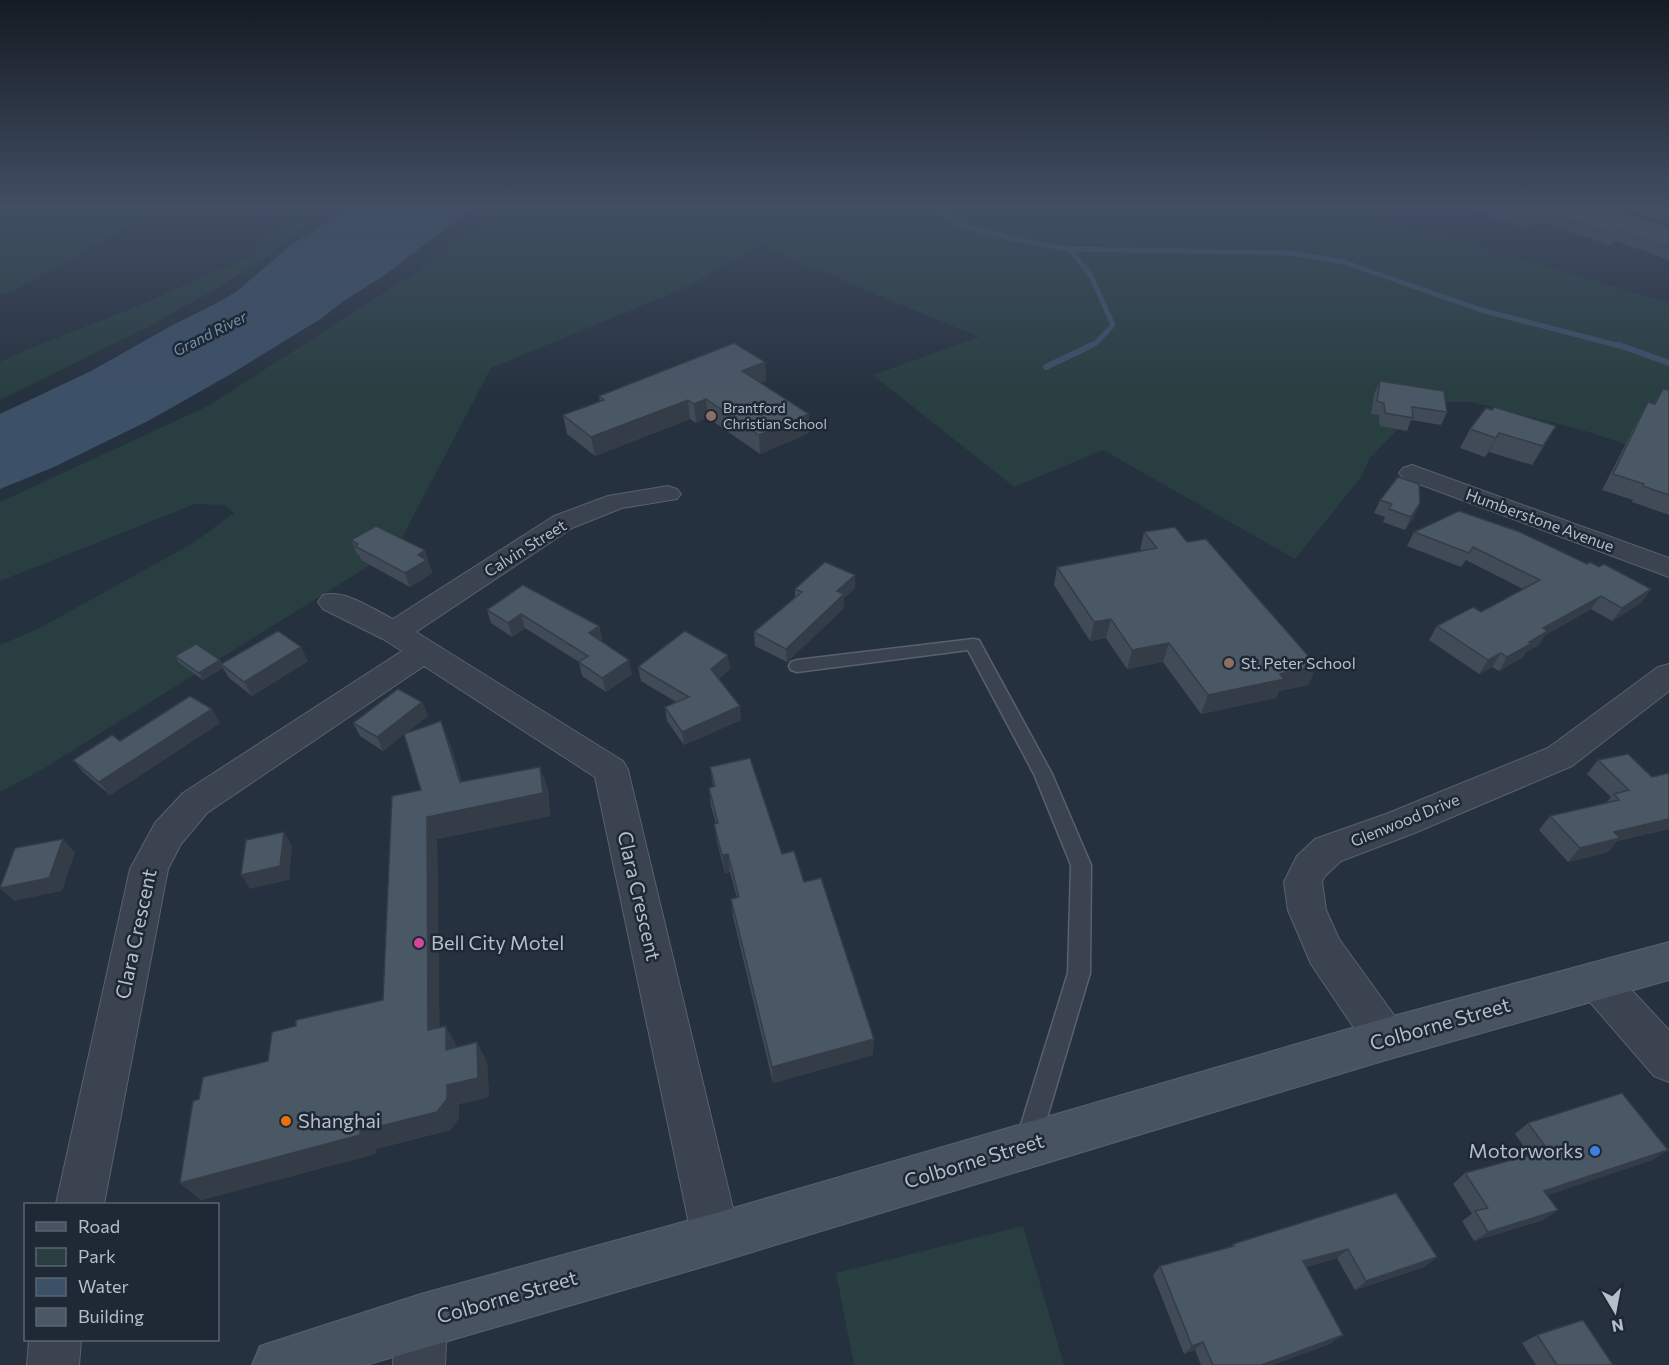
<svg xmlns="http://www.w3.org/2000/svg" width="1669" height="1365" font-family="Commissioner,sans-serif">
<rect width="100%" height="100%" fill="#26313f"/>
<path fill="#283e40" d="M 0,206 L 178,206 L 132,222 L 83,253 L 14,290 L 0,295 Z
M 296,206 L 333,206 L 301,229 L 273,253 L 226,283 L 150,326 L 0,400 L 0,362 L 28,349 L 131,309 L 253,255 Z
M 506,206 L 1293,206 L 1335,210 L 1453,239 L 1669,303 L 1669,458 L 1585,431 L 1472,402 L 1434,402 L 1409,418 L 1369,459 L 1362,476 L 1295,559 L 1103,450 L 1014,487 L 873,375 L 979,337 L 760,246 L 680,290 L 491,368 L 396,549 L 43,769 L 0,792 L 0,645 L 38,629 L 193,543 L 234,513 L 225,505 L 195,504 L 0,581 L 0,502 L 208,406 L 424,267 Z
M 1023,1226 L 1064,1365 L 854,1365 L 836,1273 Z"/>
<path fill="#3c5068" d="M 349,206 L 475,206 L 385,275 L 342,302 L 322,318 L 231,374 L 148,421 L 54,467 L 0,489 L 0,414 L 91,371 L 169,327 L 215,304 L 236,292 L 292,244 L 326,224 Z"/>
<g fill="none" stroke-linecap="round" stroke-linejoin="round">
<path stroke="#3c5068" stroke-width="5" d="M 934,206 L 960,225 L 1014,239 L 1068,249 L 1293,253 L 1344,262 L 1481,310 L 1624,347
M 1070,249 L 1091,276 L 1113,325 L 1096,343 L 1088,347"/>
<path stroke="#3c5068" stroke-width="6" d="M 1619,345 L 1669,363
M 1046,367 L 1092,345"/>
<defs>
<path id="service" d="M 973,639 L 979,640 L 981,644 L 1052,774 L 1091,865 L 1090,973 L 1040,1141 L 1036,1149 L 1028,1153 L 1020,1149 L 1016,1141 L 1068,973 L 1071,865 L 1034,774 L 968,650 L 797,672 L 791,670 L 789,666 L 791,662 L 797,660 Z"/>
<path id="minor" d="M 1412,465 L 1669,558 L 1669,577 L 1403,478 L 1399,473 L 1403,468 Z
M 668,486 L 677,489 L 681,494 L 677,499 L 622,508 L 572,528 L 416,632 L 623,761 L 628,770 L 740,1238 L 733,1255 L 716,1262 L 699,1255 L 692,1238 L 595,777 L 424,666 L 207,813 L 181,844 L 168,869 L 104,1204 L 56,1204 L 130,869 L 155,823 L 183,793 L 402,651 L 383,639 L 323,609 L 318,602 L 323,595 C 346,589 372,609 393,619 L 554,516 L 608,496 Z
M 1669,664 L 1669,691 L 1572,766 L 1412,834 L 1341,861 L 1324,877 L 1322,882 L 1326,910 L 1339,939 L 1401,1025 L 1407,1039 L 1401,1053 L 1386,1059 L 1371,1053 L 1311,964 L 1288,910 L 1284,882 L 1297,856 L 1315,839 L 1386,814 L 1548,748 L 1658,667 Z
M 1597,962 L 1611,968 L 1669,1030 L 1669,1082 L 1654,1076 L 1583,994 L 1577,981 L 1583,968 Z
M 421,1295 L 439,1303 L 447,1321 L 445,1365 L 393,1365 L 395,1321 L 403,1303 Z
M 29,1340 L 81,1340 L 79,1365 L 27,1365 Z"/>
<path id="secondary" d="M 1669,942 L 1669,980 L 1386,1060 L 716,1263 L 366,1365 L 252,1365 L 260,1346 L 421,1294 L 716,1213 L 1386,1018 Z"/>
</defs>
<use href="#service" stroke="#58616d" stroke-width="3"/>
<use href="#minor" stroke="#58616d" stroke-width="2"/>
<use href="#secondary" stroke="#58616d" stroke-width="2"/>
<use href="#service" fill="#3a434f" fill-rule="evenodd"/>
<use href="#minor" fill="#3a434f" fill-rule="evenodd"/>
<use href="#secondary" fill="#485362" fill-rule="evenodd"/>
</g>
<path fill="#404b57" d="M 1463,206 L 1605,206 L 1669,227 L 1669,260 L 1614,240 L 1611,246 L 1544,222 L 1523,228 Z
M 1619,206 L 1669,206 L 1669,224 Z
M 765,362 L 766,381 L 760,383 L 809,433 L 760,454 L 708,418 L 696,423 L 690,419 L 595,456 L 567,434 L 563,415 L 600,401 L 599,396 Z
M 1380,381 L 1447,412 L 1441,425 L 1411,420 L 1407,431 L 1380,426 L 1379,415 L 1371,414 L 1374,394 Z
M 1663,389 L 1669,390 L 1669,515 L 1632,502 L 1633,500 L 1602,490 L 1639,418 L 1648,402 L 1654,403 Z
M 1486,408 L 1545,445 L 1532,465 L 1489,452 L 1485,457 L 1460,448 L 1470,429 Z
M 1419,484 L 1414,517 L 1405,530 L 1383,522 L 1385,517 L 1374,513 L 1380,500 Z
M 1459,511 L 1641,603 L 1612,621 L 1591,609 L 1545,635 L 1539,645 L 1526,652 L 1523,657 L 1499,671 L 1492,667 L 1479,674 L 1429,640 L 1437,626 L 1481,612 L 1523,589 L 1466,560 L 1461,567 L 1407,546 L 1414,532 Z
M 1144,532 L 1187,542 L 1317,666 L 1308,685 L 1279,691 L 1276,698 L 1201,714 L 1163,662 L 1127,669 L 1106,638 L 1090,641 L 1054,585 L 1057,567 L 1140,551 Z
M 351,540 L 425,550 L 432,573 L 410,587 L 361,560 L 359,555 L 357,554 Z
M 855,575 L 855,588 L 844,598 L 844,608 L 787,662 L 755,646 L 754,632 L 795,598 L 795,589 Z
M 487,610 L 599,626 L 602,639 L 600,640 L 632,674 L 606,692 L 582,676 L 579,662 L 525,628 L 512,637 L 491,623 Z
M 175,656 L 220,660 L 222,664 L 308,661 L 252,696 L 229,678 L 223,668 L 203,680 L 179,663 Z
M 638,667 L 730,669 L 718,679 L 741,720 L 684,745 L 667,721 L 665,707 L 676,702 L 641,681 Z
M 422,702 L 428,716 L 405,733 L 450,744 L 462,782 L 540,767 L 548,790 L 550,816 L 437,839 L 439,1027 L 457,1047 L 487,1062 L 489,1097 L 459,1104 L 459,1118 L 450,1130 L 376,1149 L 375,1154 L 201,1200 L 180,1183 L 199,1099 L 268,1061 L 296,1026 L 383,1000 L 421,790 L 404,734 L 383,751 L 360,736 L 353,723 Z
M 220,723 L 110,795 L 84,773 L 73,760 L 120,741 Z
M 1598,760 L 1652,777 L 1669,773 L 1669,829 L 1617,841 L 1608,852 L 1568,862 L 1539,830 L 1550,816 L 1606,803 L 1611,797 L 1587,774 Z
M 710,767 L 782,854 L 804,882 L 873,1055 L 773,1083 L 733,917 L 731,899 L 737,898 L 730,872 L 725,873 L 717,842 L 714,824 L 716,824 L 711,806 L 709,788 L 713,786 Z
M 1528,1123 L 1668,1150 L 1652,1160 L 1547,1195 L 1558,1210 L 1543,1220 L 1474,1241 L 1462,1221 L 1472,1214 L 1453,1184 L 1465,1173 L 1530,1155 L 1515,1134 Z
M 1396,1193 L 1437,1257 L 1424,1267 L 1355,1290 L 1337,1258 L 1306,1267 L 1332,1343 L 1272,1365 L 1201,1365 L 1195,1350 L 1184,1354 L 1153,1275 L 1160,1266 L 1231,1247 L 1233,1244 Z
M 1537,1335 L 1613,1365 L 1536,1365 L 1522,1343 Z"/>
<path fill="#343d47" d="M 1548,212 L 1544,222 L 1523,228 L 1528,218 Z
M 765,362 L 766,381 L 743,390 L 742,371 Z
M 706,399 L 708,418 L 696,423 L 694,404 Z
M 688,400 L 690,419 L 595,456 L 591,437 Z
M 809,414 L 809,433 L 760,454 L 759,435 Z
M 1556,426 L 1545,445 L 1532,465 L 1543,446 Z
M 1499,433 L 1489,452 L 1485,457 L 1496,438 Z
M 1420,503 L 1414,517 L 1405,530 L 1411,517 Z
M 425,550 L 432,573 L 410,587 L 405,573 L 418,555 Z
M 855,575 L 855,588 L 844,598 L 844,608 L 787,662 L 786,649 L 837,591 Z
M 1651,589 L 1641,603 L 1612,621 L 1622,608 Z
M 1601,596 L 1591,609 L 1545,635 L 1539,645 L 1526,652 L 1523,657 L 1499,671 L 1507,657 L 1529,642 L 1543,628 Z
M 521,614 L 525,628 L 512,637 L 508,623 Z
M 1111,619 L 1106,638 L 1090,641 L 1094,622 Z
M 599,626 L 602,639 L 592,646 L 589,633 Z
M 1169,643 L 1163,662 L 1127,669 L 1132,650 Z
M 301,647 L 308,661 L 252,696 L 244,682 Z
M 1501,653 L 1492,667 L 1479,674 L 1488,660 Z
M 728,655 L 730,669 L 712,683 L 711,669 Z
M 220,660 L 223,666 L 221,664 L 223,668 L 203,680 L 199,673 Z
M 629,660 L 632,674 L 606,692 L 602,678 Z
M 1317,666 L 1308,685 L 1279,691 L 1276,698 L 1201,714 L 1208,695 L 1280,674 Z
M 422,702 L 428,716 L 383,751 L 377,737 Z
M 740,706 L 741,720 L 684,745 L 682,732 Z
M 212,709 L 220,723 L 110,795 L 99,782 Z
M 441,721 L 450,744 L 470,805 L 460,782 Z
M 540,767 L 548,790 L 550,816 L 437,839 L 440,1051 L 428,1030 L 427,817 Z
M 1669,819 L 1669,829 L 1617,841 L 1608,852 L 1568,862 L 1580,848 L 1614,832 Z
M 284,832 L 292,846 L 289,880 L 250,889 L 241,875 Z
M 63,839 L 75,853 L 62,891 L 14,901 L 0,888 Z
M 728,854 L 730,872 L 725,873 L 722,855 Z
M 446,1026 L 457,1046 L 458,1070 L 446,1050 Z
M 874,1039 L 873,1055 L 773,1083 L 772,1067 Z
M 477,1042 L 487,1062 L 489,1097 L 459,1104 L 459,1118 L 450,1130 L 376,1149 L 375,1154 L 201,1200 L 180,1183 L 360,1131 Z
M 1668,1150 L 1652,1160 L 1530,1201 L 1544,1191 Z
M 1558,1210 L 1543,1220 L 1474,1241 L 1488,1232 Z
M 1348,1249 L 1337,1258 L 1293,1270 L 1303,1261 Z
M 1437,1257 L 1424,1267 L 1355,1290 L 1366,1281 Z
M 1343,1335 L 1332,1343 L 1272,1365 L 1261,1365 Z
M 1203,1342 L 1195,1350 L 1184,1354 L 1192,1346 Z"/>
<path fill="#4a5765" stroke="#343d47" stroke-width="1.5" d="M 1494,206 L 1605,206 L 1669,227 L 1669,248 L 1619,230 L 1617,236 L 1548,212 L 1528,218 Z
M 1653,206 L 1669,206 L 1669,212 Z
M 734,343 L 765,362 L 742,371 L 809,414 L 759,435 L 706,399 L 694,404 L 688,400 L 591,437 L 563,415 L 604,400 L 599,396 Z
M 1380,381 L 1444,391 L 1447,412 L 1412,407 L 1413,418 L 1385,413 L 1384,403 L 1377,401 Z
M 1663,389 L 1669,390 L 1669,495 L 1643,486 L 1644,484 L 1613,474 L 1648,402 L 1655,404 Z
M 1494,407 L 1556,426 L 1543,446 L 1499,433 L 1496,438 L 1470,429 L 1486,408 L 1492,410 Z
M 1398,477 L 1419,484 L 1420,503 L 1411,517 L 1389,509 L 1392,504 L 1380,500 Z
M 1459,511 L 1520,532 L 1587,564 L 1590,562 L 1599,567 L 1604,564 L 1651,589 L 1622,608 L 1601,596 L 1543,628 L 1548,631 L 1529,642 L 1532,643 L 1507,657 L 1501,653 L 1488,660 L 1437,626 L 1473,607 L 1481,612 L 1540,580 L 1473,547 L 1469,553 L 1414,532 Z
M 376,526 L 425,550 L 418,555 L 427,560 L 405,573 L 355,546 L 358,544 L 351,540 Z
M 1175,527 L 1187,542 L 1206,539 L 1317,666 L 1280,674 L 1284,679 L 1208,695 L 1169,643 L 1132,650 L 1111,619 L 1094,622 L 1057,567 L 1157,548 L 1144,532 Z
M 825,562 L 855,575 L 837,591 L 844,594 L 786,649 L 754,632 L 802,592 L 795,589 Z
M 523,585 L 599,626 L 589,633 L 629,660 L 602,678 L 579,662 L 588,656 L 521,614 L 508,623 L 487,610 Z
M 278,631 L 301,647 L 244,682 L 221,664 Z
M 685,631 L 728,655 L 711,669 L 740,706 L 682,732 L 665,707 L 689,697 L 638,667 Z
M 196,644 L 220,660 L 199,673 L 175,656 Z
M 398,689 L 422,702 L 377,737 L 353,723 Z
M 190,696 L 212,709 L 99,782 L 73,760 L 112,735 L 120,741 Z
M 441,721 L 460,782 L 540,767 L 543,793 L 427,817 L 428,1030 L 446,1026 L 446,1050 L 477,1042 L 478,1078 L 447,1085 L 447,1099 L 437,1112 L 360,1131 L 360,1135 L 180,1183 L 193,1101 L 199,1099 L 203,1077 L 268,1061 L 272,1032 L 296,1026 L 296,1020 L 383,1000 L 392,796 L 421,790 L 404,734 Z
M 1628,754 L 1652,777 L 1669,773 L 1669,819 L 1614,832 L 1620,838 L 1580,848 L 1550,816 L 1619,800 L 1614,794 L 1629,790 L 1598,760 Z
M 750,758 L 782,854 L 794,851 L 804,882 L 821,878 L 874,1039 L 772,1067 L 731,899 L 739,897 L 728,854 L 722,855 L 714,824 L 718,823 L 709,788 L 715,786 L 710,767 Z
M 284,832 L 280,866 L 241,875 L 246,840 Z
M 63,839 L 49,878 L 0,888 L 15,848 Z
M 1622,1093 L 1668,1150 L 1544,1191 L 1558,1210 L 1488,1232 L 1475,1211 L 1488,1208 L 1465,1173 L 1548,1150 L 1528,1123 Z
M 1396,1193 L 1437,1257 L 1366,1281 L 1348,1249 L 1303,1261 L 1343,1335 L 1261,1365 L 1213,1365 L 1203,1342 L 1192,1346 L 1160,1266 L 1234,1246 L 1233,1244 Z
M 1583,1320 L 1613,1365 L 1557,1365 L 1537,1335 Z"/>
<linearGradient id="sky" x2="0" y2="1"><stop stop-color="#151b23"/><stop offset="0.52" stop-color="#414e63"/><stop offset="1" stop-color="#414e63" stop-opacity="0"/></linearGradient>
<rect width="1669" height="397" fill="url(#sky)"/>
<g fill="#8d6e63" stroke="#1f2835" stroke-width="2">
<circle cx="711" cy="416" r="6"/>
<circle cx="1229" cy="663" r="6"/>
</g>
<circle fill="#d1479c" stroke="#1f2835" stroke-width="2" cx="419" cy="943" r="6"/>
<circle fill="#e8710a" stroke="#1f2835" stroke-width="2" cx="286" cy="1121" r="6"/>
<circle fill="#3f7fe0" stroke="#1f2835" stroke-width="2" cx="1595" cy="1151" r="6"/>
<g text-anchor="middle" stroke-width="5" stroke-linejoin="round" paint-order="stroke">
<g font-size="14" fill="#b6beca" stroke="#1f2835" text-anchor="start">
<text x="723" y="413">Brantford<tspan x="723" dy="16">Christian School</tspan></text>
</g>
<g font-size="15" font-style="italic" fill="#7790ac" stroke="#1f2835">
<text transform="translate(210 334) rotate(-27)" y="5">Grand River</text>
</g>
<g font-size="16" fill="#b6beca" stroke="#1f2835">
<text transform="translate(1540 520) rotate(20)" y="6">Humberstone Avenue</text>
<text transform="translate(525 548) rotate(-32)" y="6">Calvin Street</text>
<text transform="translate(1405 820) rotate(-22)" y="6">Glenwood Drive</text>
</g>
<g font-size="16" fill="#b6beca" stroke="#1f2835" text-anchor="start">
<text x="1241" y="669">St. Peter School</text>
</g>
<g font-size="20" fill="#b6beca" stroke="#1f2835">
<text transform="translate(639 896) rotate(77)" y="7">Clara Crescent</text>
<text transform="translate(136 934) rotate(-78)" y="7">Clara Crescent</text>
<text transform="translate(1440 1024) rotate(-16)" y="7">Colborne Street</text>
<text transform="translate(974 1161) rotate(-17)" y="7">Colborne Street</text>
<text transform="translate(507 1297) rotate(-16)" y="7">Colborne Street</text>
</g>
<g font-size="20" fill="#b6beca" stroke="#1f2835" text-anchor="start">
<text x="431" y="950">Bell City Motel</text>
<text x="298" y="1128">Shanghai</text>
<text x="1583" y="1158" text-anchor="end">Motorworks</text>
</g>
</g>
<rect x="24" y="1203" width="195" height="138" fill="#1f2835" stroke="#5b6471" stroke-width="1.5"/>
<rect x="36" y="1222" width="30" height="9" fill="#485362" stroke="#5b6471" stroke-width="1.5"/>
<text x="78" y="1233" font-size="18" fill="#b6beca">Road</text>
<rect x="36" y="1248" width="30" height="18" fill="#283e40" stroke="#5b6471" stroke-width="1.5"/>
<text x="78" y="1263" font-size="18" fill="#b6beca">Park</text>
<rect x="36" y="1278" width="30" height="18" fill="#3c5068" stroke="#5b6471" stroke-width="1.5"/>
<text x="78" y="1293" font-size="18" fill="#b6beca">Water</text>
<rect x="36" y="1308" width="30" height="18" fill="#4a5765" stroke="#5b6471" stroke-width="1.5"/>
<text x="78" y="1323" font-size="18" fill="#b6beca">Building</text>
<g transform="translate(1615 1311) rotate(170)" stroke="#1f2835" stroke-width="4.5" paint-order="stroke">
<path d="M0-4.5L10 22L0 15L-10 22Z" fill="#b6beca"/>
<text y="-9" font-size="16" font-weight="bold" text-anchor="middle" fill="#b6beca">N</text>
</g>
</svg>
